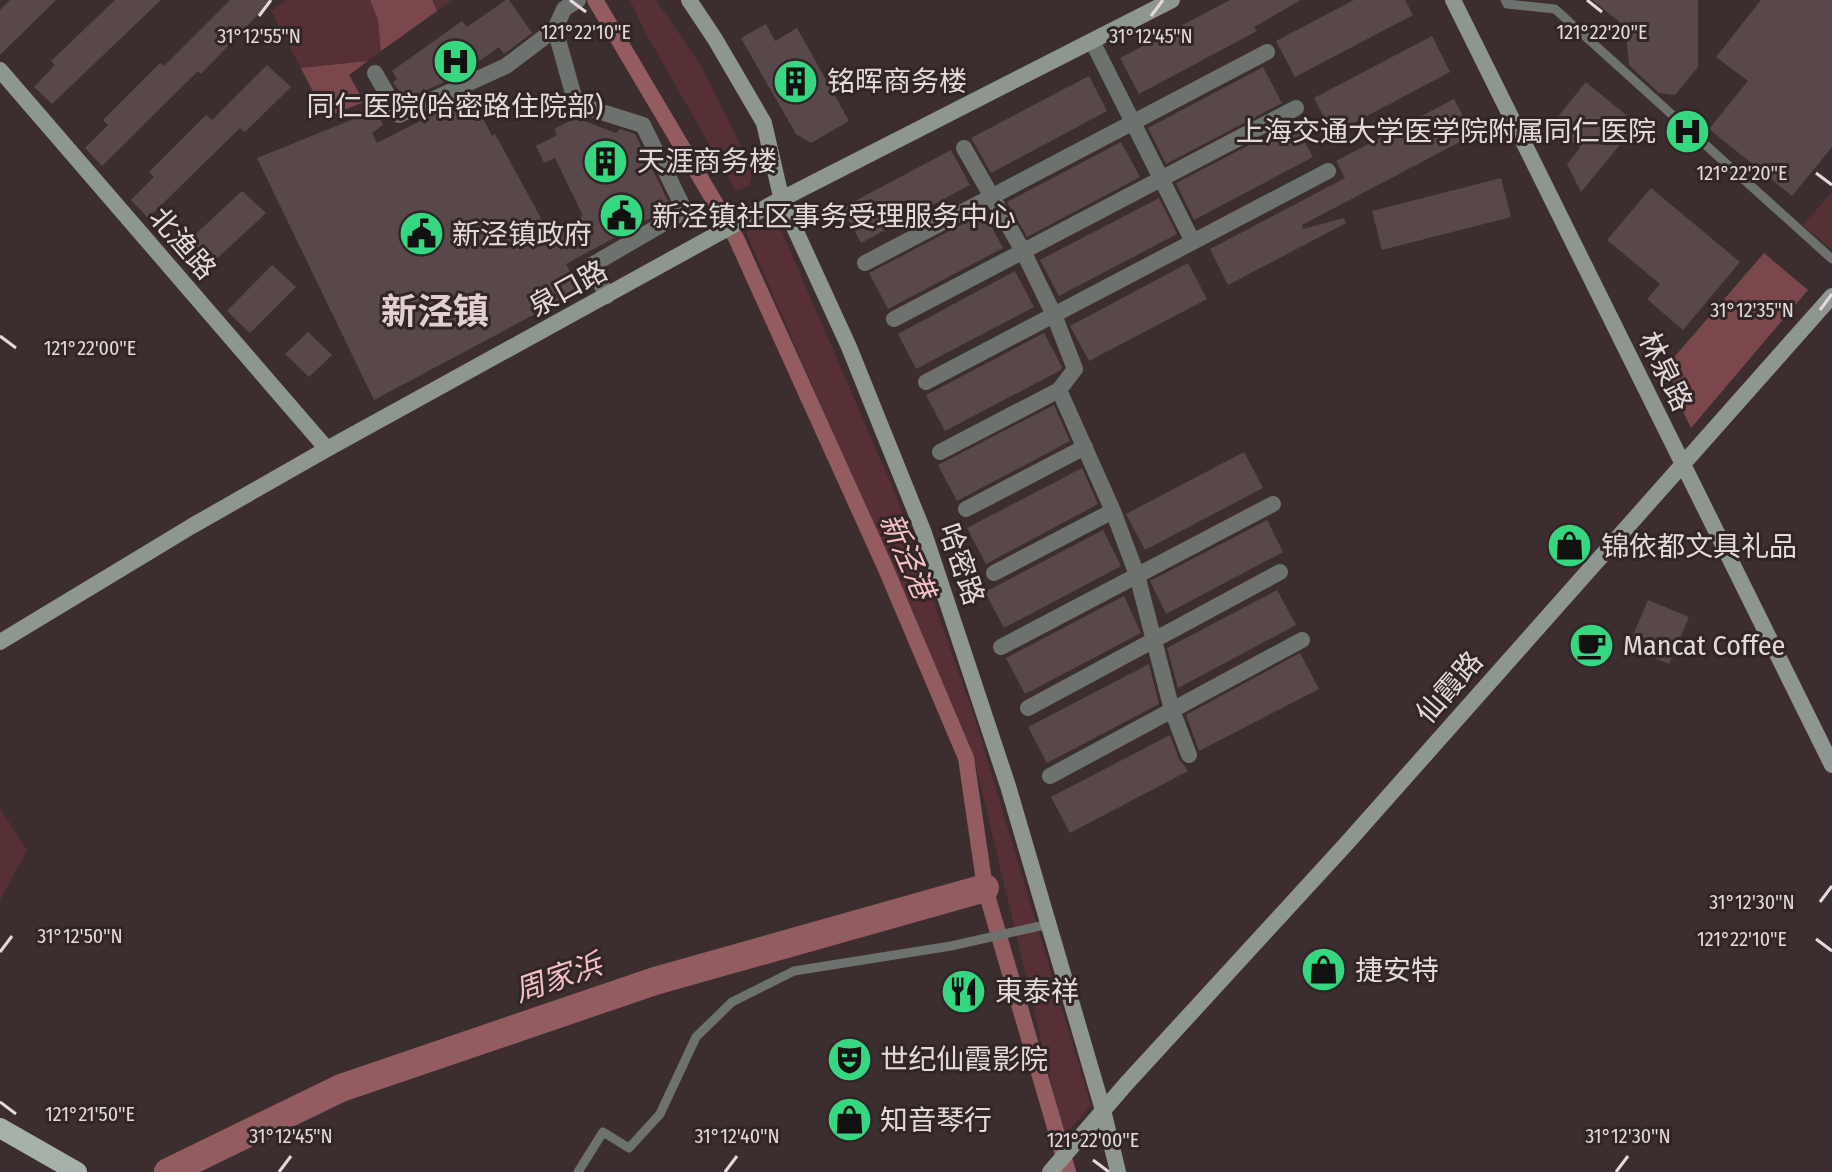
<svg xmlns="http://www.w3.org/2000/svg" width="1832" height="1172" font-family="'Fira Sans Condensed','Noto Sans SC',sans-serif">
<rect width="100%" height="100%" fill="#3c2e2f"/>
<path fill="#563034" d="M 287,0 L 452,0 L 349,74 L 364,102 L 326,117 L 271,11 Z
M 630,0 L 656,0 L 700,64 L 753,171 L 749,186 L 736,191 L 645,32 Z
M 1832,192 L 1832,247 L 1831,249 L 1803,225 Z
M 776,218 L 897,498 L 975,719 L 1091,1105 L 1064,1136 L 975,762 L 746,232 Z
M 0,808 L 27,850 L 0,900 Z"/>
<path fill="#7a474c" d="M 370,0 L 432,0 L 437,11 L 381,51 L 378,20 Z
M 368,61 L 349,75 L 364,102 L 326,117 L 301,68 Z
M 1764,253 L 1808,290 L 1691,428 L 1663,370 Z"/>
<g fill="none" stroke-linecap="round" stroke-linejoin="round">
<path stroke="#925c61" stroke-width="16" d="M 595,0 L 736,238 L 885,567 L 966,758 L 985,888 L 1068,1172"/>
<path stroke="#925c61" stroke-width="28" d="M 168,1172 L 341,1088 L 655,981 L 985,888"/>
</g>
<path fill="#584849" d="M 10,0 L 56,0 L 0,55 L 0,10 Z
M 115,0 L 161,0 L 52,104 L 34,87 L 55,65 L 51,61 Z
M 230,0 L 272,0 L 201,74 L 198,71 L 102,166 L 85,148 L 108,125 L 103,120 L 160,63 L 164,66 Z
M 506,0 L 509,0 L 532,33 L 504,54 L 499,47 L 468,69 L 466,66 L 442,83 L 405,100 L 393,82 L 397,79 L 392,71 L 462,21 L 467,27 Z
M 1230,0 L 1301,0 L 1254,27 L 1257,31 L 1139,94 L 1120,58 Z
M 1354,0 L 1405,0 L 1413,15 L 1295,77 L 1276,41 Z
M 1592,0 L 1698,0 L 1698,67 L 1675,95 L 1659,93 L 1629,65 L 1625,26 Z
M 1761,0 L 1832,0 L 1832,147 L 1792,196 L 1709,129 L 1748,81 L 1716,57 Z
M 766,24 L 775,41 L 797,28 L 849,121 L 811,143 L 796,134 L 741,38 Z
M 1432,36 L 1450,72 L 1333,134 L 1314,98 Z
M 267,65 L 291,87 L 245,132 L 240,128 L 148,218 L 131,200 L 154,177 L 149,172 L 206,115 L 212,120 Z
M 1263,67 L 1282,103 L 1166,164 L 1148,128 Z
M 1089,76 L 1107,111 L 991,173 L 971,138 Z
M 1586,82 L 1637,124 L 1581,192 L 1567,164 L 1580,148 L 1551,125 Z
M 471,95 L 492,136 L 495,134 L 549,233 L 583,216 L 555,158 L 544,163 L 536,146 L 557,135 L 554,129 L 576,118 L 616,133 L 620,129 L 635,134 L 671,207 L 566,264 L 580,290 L 374,400 L 257,158 L 376,110 L 383,125 L 372,133 L 377,143 Z
M 1454,99 L 1473,135 L 1302,225 L 1303,229 L 1344,218 L 1346,223 L 1228,285 L 1210,249 L 1345,178 L 1336,161 Z
M 1294,122 L 1313,157 L 1194,220 L 1176,183 Z
M 1121,142 L 1140,177 L 1027,237 L 1007,202 Z
M 951,150 L 970,185 L 861,243 L 842,208 Z
M 1501,178 L 1511,217 L 1382,250 L 1372,211 Z
M 1651,188 L 1740,262 L 1683,330 L 1647,299 L 1660,284 L 1607,240 Z
M 242,191 L 266,213 L 210,265 L 188,241 Z
M 1159,198 L 1177,234 L 1059,296 L 1040,260 Z
M 984,213 L 1003,248 L 888,309 L 869,273 Z
M 1188,263 L 1207,299 L 1089,361 L 1070,326 Z
M 272,265 L 296,287 L 250,333 L 227,311 Z
M 1015,271 L 1034,307 L 916,369 L 898,334 Z
M 308,332 L 332,355 L 309,377 L 285,354 Z
M 1044,333 L 1062,367 L 1061,370 L 945,431 L 926,395 Z
M 1054,405 L 1070,441 L 957,501 L 938,465 Z
M 1244,452 L 1263,488 L 1145,550 L 1126,514 Z
M 1082,468 L 1098,504 L 986,564 L 967,528 Z
M 1267,520 L 1283,552 L 1166,614 L 1150,581 Z
M 1103,530 L 1121,566 L 1004,628 L 985,592 Z
M 1277,590 L 1296,625 L 1178,688 L 1167,648 Z
M 1124,596 L 1141,633 L 1025,694 L 1006,658 Z
M 1648,600 L 1689,617 L 1669,664 L 1628,647 Z
M 1300,653 L 1319,689 L 1199,751 L 1186,715 Z
M 1149,664 L 1159,704 L 1047,763 L 1028,727 Z
M 1170,735 L 1179,759 L 1188,771 L 1070,833 L 1051,797 Z"/>
<g fill="none" stroke-linecap="round" stroke-linejoin="round">
<path stroke="#6d726e" stroke-width="9" d="M 1505,0 L 1507,4 L 1555,9 L 1832,259
M 578,1172 L 603,1132 L 629,1148 L 660,1114 L 696,1037 L 732,1002 L 794,971 L 951,946 L 1049,924"/>
<path stroke="#6d726e" stroke-width="16" d="M 555,29 L 576,104 L 643,125 L 685,211 L 592,265 L 607,296
M 1092,41 L 1193,242
M 375,73 L 399,115 L 506,66 L 555,29 L 564,9 L 578,0
M 964,148 L 1023,251 L 1054,315 L 1075,369 L 1059,390 L 1113,511 L 1137,575 L 1172,710 L 1189,755
M 865,263 L 1267,52
M 894,319 L 1296,108
M 926,382 L 1328,171
M 940,452 L 1059,390
M 966,509 L 1085,447
M 994,573 L 1113,511
M 1001,647 L 1273,504
M 1028,708 L 1280,572
M 1050,776 L 1302,640"/>
<path stroke="#8d968f" stroke-width="16" d="M 689,0 L 715,39 L 764,123 L 782,201 L 849,347 L 924,533 L 1008,786 L 1103,1110 L 1118,1172
M 1453,0 L 1832,765
M 0,70 L 327,449
M 0,642 L 192,526 L 327,449 L 770,205 L 1172,0
M 1050,1172 L 1126,1084 L 1347,843 L 1832,296"/>
<path stroke="#a6b1a9" stroke-width="20" d="M 0,1128 L 77,1172"/>
</g>
<path fill="none" stroke="#e3dadb" stroke-width="3" d="M 570,0 L 586,12M 1587,0 L 1602,12M 259,16 L 271,0M 1151,16 L 1163,0M 1816,173 L 1832,185M 1820,310 L 1832,294M 0,336 L 16,348M 1820,902 L 1832,886M 1816,939 L 1832,951M 0,952 L 12,936M 0,1102 L 16,1114M 1093,1160 L 1109,1172M 279,1172 L 291,1156M 725,1172 L 737,1156M 1616,1172 L 1628,1156"/>
<defs>
<symbol id="hospital-disc" viewBox="-11 -11 22 22"><circle r="9.5" fill="#35d881" stroke="#322526"/><path d="M-5-5h3v3.5h4V-5h3V5h-3V1.5h-4V5h-3Z" fill="#111"/></symbol>
<symbol id="building-disc" viewBox="-11 -11 22 22"><circle r="9.5" fill="#35d881" stroke="#322526"/><path d="M-4-6H4V6H1V3H-1V6H-4ZM-2.5-4.3h1.7v1.8h-1.7ZM.8-4.3h1.7v1.8H.8ZM-2.5-1h1.7V.8h-1.7ZM.8-1h1.7V.8H.8Z" fill="#111"/></symbol>
<symbol id="civic-disc" viewBox="-11 -11 22 22"><circle r="9.5" fill="#35d881" stroke="#322526"/><path d="M-.6-6.5H3V-4.5H.6V-3L4-1V1h2V6H-6V1h2V-1L-.6-3ZM-1.2 2.5V6h2.4V2.5Z" fill="#111"/></symbol>
<symbol id="shop-disc" viewBox="-11 -11 22 22"><circle r="9.5" fill="#35d881" stroke="#322526"/><path d="M-5-2.5h2.3a2.7 3.5 0 0 1 5.4 0H5L5.5 6h-11ZM-1.5-2.5h3a1.5 2.3 0 0 0-3 0Z" fill="#111"/></symbol>
<symbol id="cafe-disc" viewBox="-11 -11 22 22"><circle r="9.5" fill="#35d881" stroke="#322526"/><path d="M-5.5-4.5H6V0H3Q3 3.5 0 3.5H-2.5Q-5.5 3.5-5.5 0ZM3-3.2v2h1.7v-2ZM-6 4.5H4V6H-6Z" fill="#111"/></symbol>
<symbol id="restaurant-disc" viewBox="-11 -11 22 22"><circle r="9.5" fill="#35d881" stroke="#322526"/><path d="M-5-6h1v4h1v-4h1v4h1v-4h1v5L-1.5 .5V6h-2V.5L-5-1ZM5-6V6H3V1.5H1.5Q1.5-4 5-6Z" fill="#111"/></symbol>
<symbol id="theatre-disc" viewBox="-11 -11 22 22"><circle r="9.5" fill="#35d881" stroke="#322526"/><path d="M-5-5.5Q0-4 5-5.5V0Q5 5 0 6Q-5 5-5 0ZM-3.3-2.5H-1v1.5H-3.3ZM1-2.5H3.3v1.5H1ZM-2.8 1Q0 5.5 2.8 1Z" fill="#111"/></symbol>
</defs>
<g fill-rule="evenodd">
<use href="#hospital-disc" x="430" y="36" width="51" height="51"/>
<use href="#building-disc" x="770" y="56" width="51" height="51"/>
<use href="#hospital-disc" x="1662" y="106" width="51" height="51"/>
<use href="#building-disc" x="580" y="136" width="51" height="51"/>
<use href="#civic-disc" x="596" y="190" width="51" height="51"/>
<use href="#civic-disc" x="396" y="208" width="51" height="51"/>
<use href="#shop-disc" x="1544" y="520" width="51" height="51"/>
<use href="#cafe-disc" x="1566" y="620" width="51" height="51"/>
<use href="#shop-disc" x="1298" y="944" width="51" height="51"/>
<use href="#restaurant-disc" x="938" y="966" width="51" height="51"/>
<use href="#theatre-disc" x="824" y="1034" width="51" height="51"/>
<use href="#shop-disc" x="824" y="1094" width="51" height="51"/>
</g>
<g text-anchor="middle" stroke-width="6" stroke-linejoin="round" paint-order="stroke">
<g font-size="28" fill="#e3dadb" stroke="#322526" text-anchor="start">
<text x="827" y="91">铭晖商务楼</text>
<text x="455" y="116" text-anchor="middle">同仁医院(哈密路住院部)</text>
<text x="1656" y="141" text-anchor="end">上海交通大学医学院附属同仁医院</text>
<text x="637" y="171">天涯商务楼</text>
<text x="652" y="226">新泾镇社区事务受理服务中心</text>
<text x="452" y="244">新泾镇政府</text>
<text x="1601" y="556">锦依都文具礼品</text>
<text x="1623" y="655">Mancat Coffee</text>
<text x="1355" y="980">捷安特</text>
<text x="995" y="1001">東泰祥</text>
<text x="880" y="1069">世纪仙霞影院</text>
<text x="880" y="1130">知音琴行</text>
</g>
<g font-size="28" fill="#e3dadb" stroke="#322526">
<text transform="translate(183 243) rotate(49)" y="10">北渔路</text>
<text transform="translate(568 288) rotate(-29)" y="10">泉口路</text>
<text transform="translate(1666 371) rotate(64)" y="10">林泉路</text>
<text transform="translate(962 564) rotate(71)" y="10">哈密路</text>
<text transform="translate(1449 687) rotate(-49)" y="10">仙霞路</text>
</g>
<g font-size="30" font-style="italic" fill="#f5c0c4" stroke="#322526">
<text transform="translate(907 556) rotate(66)" y="10">新泾港</text>
<text transform="translate(558 978) rotate(-19)" y="10">周家浜</text>
</g>
<g font-size="36" font-weight="bold" fill="#e2cfd1" stroke="#322526">
<text x="435" y="324">新泾镇</text>
</g>
</g>
<g font-size="20" text-anchor="middle" fill="#e3dadb" stroke="#322526" stroke-width="6" stroke-linejoin="round" paint-order="stroke">
<text x="586" y="39">121°22'10"E</text>
<text x="1602" y="39">121°22'20"E</text>
<text x="259" y="43">31°12'55"N</text>
<text x="1151" y="43">31°12'45"N</text>
<text x="1742" y="180">121°22'20"E</text>
<text x="1752" y="317">31°12'35"N</text>
<text x="90" y="355">121°22'00"E</text>
<text x="1752" y="909">31°12'30"N</text>
<text x="80" y="943">31°12'50"N</text>
<text x="1742" y="946">121°22'10"E</text>
<text x="90" y="1121">121°21'50"E</text>
<text x="291" y="1143">31°12'45"N</text>
<text x="737" y="1143">31°12'40"N</text>
<text x="1628" y="1143">31°12'30"N</text>
<text x="1093" y="1147">121°22'00"E</text>
</g>
</svg>
